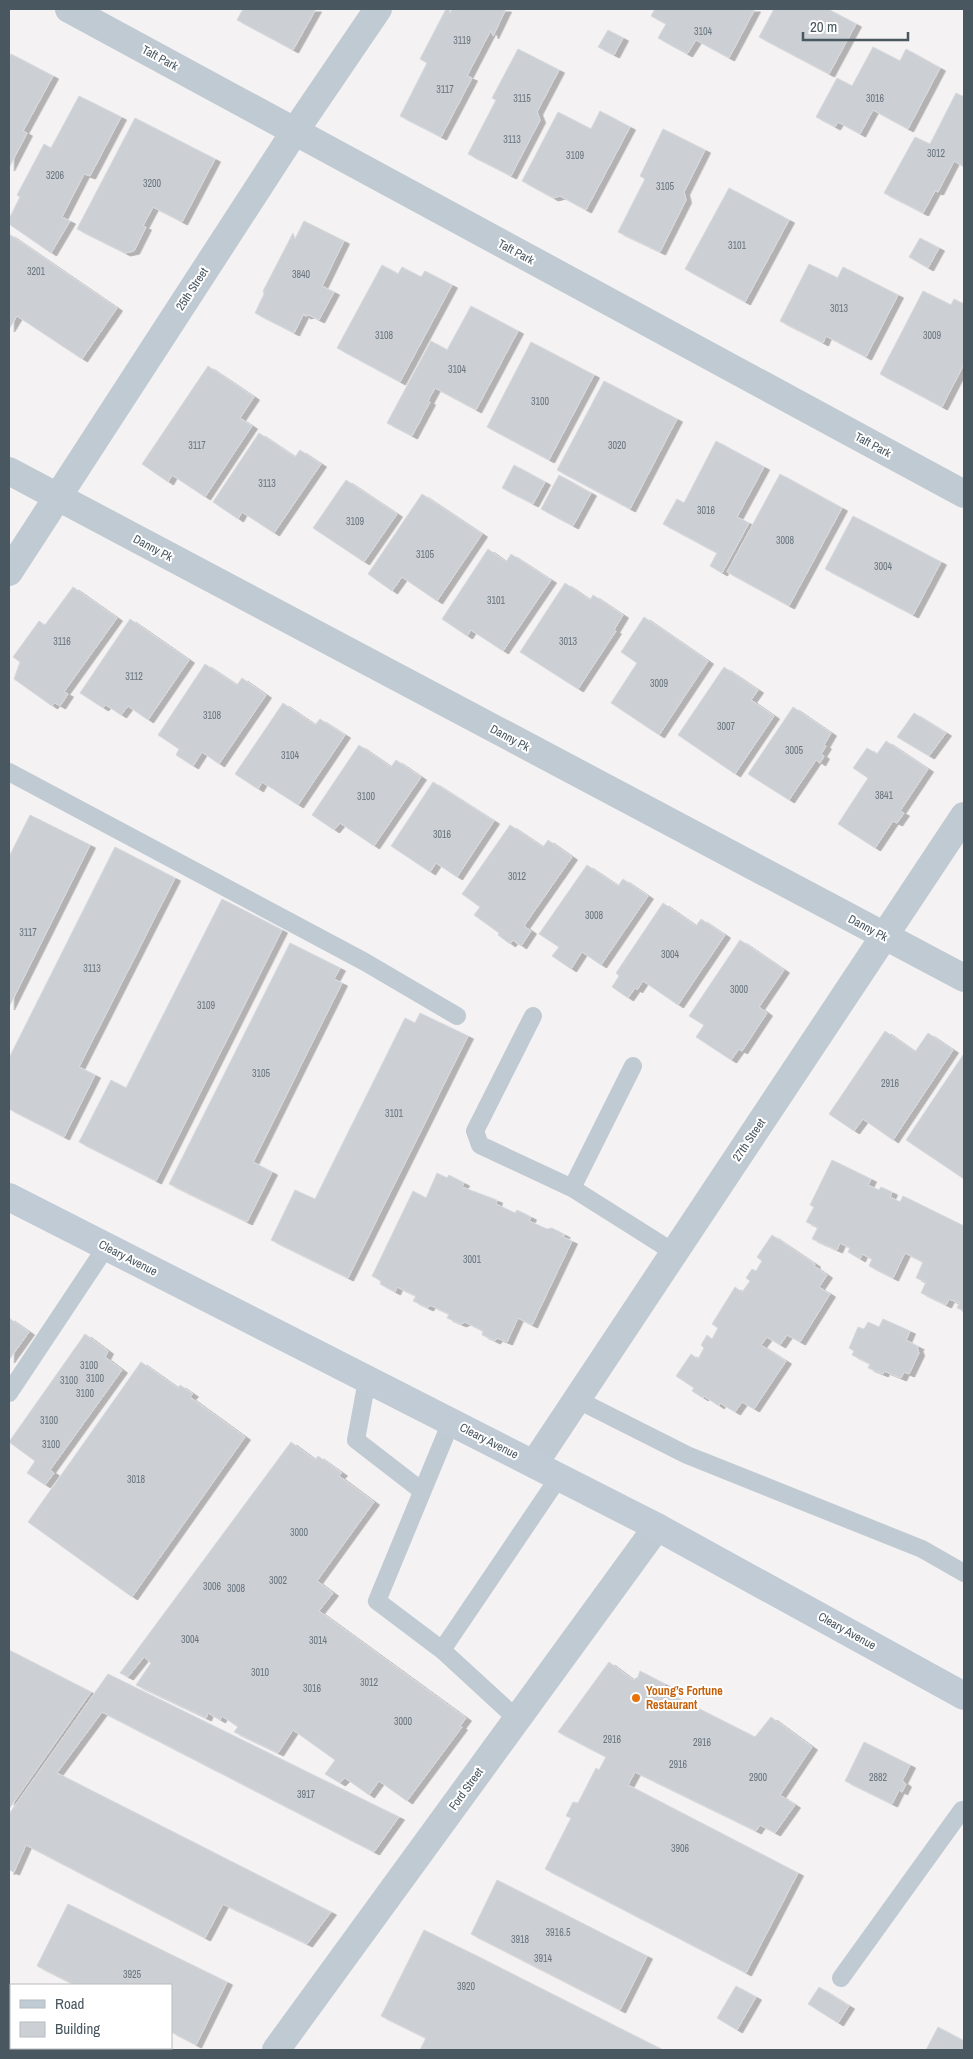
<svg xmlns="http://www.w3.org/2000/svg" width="973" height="2059" font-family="'Archivo Narrow',sans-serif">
<defs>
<filter id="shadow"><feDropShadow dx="5.5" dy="3" stdDeviation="0" flood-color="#0004"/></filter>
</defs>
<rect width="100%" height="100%" fill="#f4f2f2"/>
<path fill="#ccd0d5" stroke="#d6d9de" filter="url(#shadow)" d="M 243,9 L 316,9 L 293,50 L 237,20 Z
M 446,9 L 449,9 L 450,13 L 452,9 L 506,9 L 493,36 L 491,30 L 467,76 L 472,78 L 441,137 L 400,116 L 427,63 L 420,59 Z
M 655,9 L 755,9 L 729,58 L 696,40 L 687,54 L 658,38 L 666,24 L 651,16 Z
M 774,9 L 828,9 L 856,24 L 829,74 L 759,37 Z
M 608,30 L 623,38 L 614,55 L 598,47 Z
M 873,47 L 900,61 L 906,49 L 940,68 L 908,129 L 873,110 L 860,134 L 838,122 L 835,127 L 816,117 L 837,78 L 852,86 Z
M 518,49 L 559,70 L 537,112 L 540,120 L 511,176 L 468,154 L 496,100 L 492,98 Z
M 11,54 L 53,76 L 23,131 L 27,133 L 9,168 L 9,58 Z
M 956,93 L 964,97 L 964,167 L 954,161 L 938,192 L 935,191 L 923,213 L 884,193 L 915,137 L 930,144 Z
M 79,96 L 121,117 L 90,176 L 84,174 L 62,217 L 70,221 L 51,253 L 9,224 L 9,219 L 20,197 L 17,195 L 44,144 L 51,148 Z
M 600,111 L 630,127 L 586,210 L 560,196 L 553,198 L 522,181 L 558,112 L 591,129 Z
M 135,118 L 215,159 L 182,222 L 153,207 L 143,226 L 146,227 L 134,251 L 125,253 L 77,229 Z
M 663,129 L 705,150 L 684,192 L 686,200 L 660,252 L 618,232 L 645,179 L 640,176 Z
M 729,188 L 789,220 L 745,302 L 685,269 Z
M 304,221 L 344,241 L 322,286 L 334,292 L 319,320 L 309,315 L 305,316 L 304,313 L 294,333 L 255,313 L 264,294 L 263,291 L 293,233 L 295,239 Z
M 9,234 L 117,308 L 82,359 L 17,316 L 9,329 Z
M 920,238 L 939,248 L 928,268 L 909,257 Z
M 809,264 L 836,277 L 837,279 L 843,267 L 898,295 L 866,357 L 826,336 L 823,343 L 780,321 Z
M 382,265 L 398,274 L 402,267 L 421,277 L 425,271 L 452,285 L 400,382 L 337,348 Z
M 923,291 L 951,305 L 954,299 L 964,304 L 964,364 L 942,407 L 880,374 Z
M 471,306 L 518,331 L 476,410 L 435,388 L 428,401 L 430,402 L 412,436 L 387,423 L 431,341 L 447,350 Z
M 531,342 L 594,375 L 549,460 L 487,427 Z
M 208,366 L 254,397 L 240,418 L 252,426 L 205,497 L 172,475 L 168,482 L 142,464 Z
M 604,381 L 677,419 L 630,509 L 557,470 Z
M 259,433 L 295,457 L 300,450 L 321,464 L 274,533 L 242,512 L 238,519 L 213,502 Z
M 716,441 L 764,467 L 737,517 L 749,523 L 722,573 L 710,566 L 717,553 L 663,524 L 677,499 L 684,503 Z
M 514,465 L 545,482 L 533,504 L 502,488 Z
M 780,474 L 842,508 L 789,606 L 727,572 Z
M 559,475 L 591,493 L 573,526 L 541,509 Z
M 346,480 L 397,514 L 364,562 L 313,528 Z
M 422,494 L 482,534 L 437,601 L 402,577 L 392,591 L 368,574 Z
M 853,516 L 941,562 L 913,615 L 825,569 Z
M 488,549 L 506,562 L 511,554 L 551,580 L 503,651 L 471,630 L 467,636 L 442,619 Z
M 565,583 L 590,600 L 593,595 L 623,615 L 614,630 L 616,631 L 578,689 L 520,652 Z
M 73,587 L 117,618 L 64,692 L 68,694 L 60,706 L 55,703 L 52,706 L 14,679 L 20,662 L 13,657 L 39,621 L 45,625 Z
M 644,617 L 708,661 L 659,735 L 611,703 L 637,663 L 621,652 Z
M 130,619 L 189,660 L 148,720 L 128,706 L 121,715 L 106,705 L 103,708 L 80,693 Z
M 205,664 L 237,685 L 242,678 L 266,695 L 219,764 L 202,752 L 193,766 L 176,755 L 179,749 L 158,735 Z
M 724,667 L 758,690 L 751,700 L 774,716 L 735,774 L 678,735 Z
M 283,703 L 315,725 L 320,719 L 345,735 L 298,805 L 262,782 L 258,789 L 235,774 Z
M 793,707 L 831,733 L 824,745 L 826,746 L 821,754 L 824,756 L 820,763 L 816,760 L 789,800 L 748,774 Z
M 914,713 L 946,733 L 929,756 L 897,737 Z
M 886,741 L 928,769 L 900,811 L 904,813 L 897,823 L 893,821 L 875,848 L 838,824 L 868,778 L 853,768 L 867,748 L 877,754 Z
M 359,745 L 391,767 L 396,760 L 421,777 L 374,846 L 340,823 L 334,830 L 312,815 Z
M 433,782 L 494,821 L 457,877 L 436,863 L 430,872 L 391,846 Z
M 30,815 L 90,845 L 9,1007 L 9,857 Z
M 510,825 L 543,847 L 548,840 L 572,857 L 524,926 L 531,931 L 521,946 L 513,940 L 510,944 L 498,935 L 499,933 L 474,915 L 480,907 L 462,894 Z
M 115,847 L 175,878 L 79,1067 L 95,1075 L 64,1137 L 9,1109 L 9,1058 Z
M 587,865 L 618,886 L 623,879 L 648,896 L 601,965 L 582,952 L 571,969 L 552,956 L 559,947 L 539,934 Z
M 222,899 L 282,930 L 156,1181 L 79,1142 L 111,1080 L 126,1088 Z
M 663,903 L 696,926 L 701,919 L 725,935 L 678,1005 L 643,981 L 637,990 L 635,988 L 628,998 L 612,987 L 619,976 L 616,973 Z
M 740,940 L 784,970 L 759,1007 L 767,1013 L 742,1051 L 739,1049 L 731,1060 L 696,1037 L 704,1025 L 689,1016 Z
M 290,943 L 340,968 L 334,979 L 342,983 L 253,1162 L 272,1172 L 247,1222 L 169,1184 Z
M 420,1013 L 468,1036 L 348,1278 L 271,1240 L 295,1190 L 315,1199 L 405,1018 L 415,1023 Z
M 885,1031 L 915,1052 L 928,1033 L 953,1050 L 893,1140 L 863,1119 L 854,1131 L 829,1114 Z
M 963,1055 L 964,1056 L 964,1179 L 906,1140 Z
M 832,1160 L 871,1179 L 868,1185 L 879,1190 L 881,1187 L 892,1192 L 890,1197 L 900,1202 L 903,1196 L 964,1226 L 964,1311 L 957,1308 L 959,1303 L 949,1299 L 946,1305 L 921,1293 L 926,1282 L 916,1278 L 923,1262 L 905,1253 L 893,1278 L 869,1266 L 872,1259 L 862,1254 L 860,1259 L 848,1252 L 850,1248 L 840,1243 L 837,1250 L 812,1239 L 818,1227 L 806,1222 L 814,1207 L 810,1205 Z
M 437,1173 L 447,1178 L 449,1175 L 464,1183 L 462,1187 L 497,1200 L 496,1204 L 515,1213 L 517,1210 L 531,1217 L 529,1221 L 547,1229 L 552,1228 L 565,1235 L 561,1236 L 572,1241 L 532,1325 L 518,1318 L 507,1342 L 497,1338 L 495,1341 L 482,1335 L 483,1331 L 465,1322 L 461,1324 L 447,1318 L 449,1314 L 430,1305 L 428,1308 L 413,1301 L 416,1296 L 397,1287 L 395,1292 L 380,1284 L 381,1281 L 372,1276 L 413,1191 L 426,1198 Z
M 772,1235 L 815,1264 L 814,1266 L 827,1275 L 819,1287 L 830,1294 L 800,1342 L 787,1335 L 780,1345 L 767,1337 L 761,1345 L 786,1361 L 754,1409 L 742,1402 L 735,1412 L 720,1403 L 719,1406 L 704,1396 L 703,1398 L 692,1391 L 694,1388 L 676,1376 L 691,1354 L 698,1359 L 704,1348 L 701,1345 L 707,1335 L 712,1339 L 718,1328 L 712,1324 L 735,1287 L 742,1292 L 750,1281 L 746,1278 L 752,1269 L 756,1271 L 762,1261 L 757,1257 Z
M 9,1318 L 29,1332 L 9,1360 Z
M 883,1319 L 910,1331 L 906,1340 L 919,1347 L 917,1347 L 919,1353 L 909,1374 L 904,1372 L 901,1378 L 884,1371 L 883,1374 L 868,1368 L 870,1364 L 852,1355 L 854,1351 L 849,1348 L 858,1327 L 864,1329 L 868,1322 L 879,1327 Z
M 85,1334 L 108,1351 L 105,1357 L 122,1370 L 50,1470 L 54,1473 L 45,1485 L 27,1473 L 35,1461 L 9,1442 Z
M 141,1362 L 178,1388 L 180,1385 L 193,1394 L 190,1397 L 245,1437 L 132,1597 L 28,1522 Z
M 291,1442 L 315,1460 L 318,1456 L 342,1473 L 339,1476 L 374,1502 L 317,1581 L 333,1593 L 319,1611 L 466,1718 L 460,1726 L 462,1727 L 407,1801 L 379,1781 L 369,1795 L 345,1778 L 340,1783 L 325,1774 L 335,1760 L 293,1730 L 278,1753 L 234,1732 L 238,1727 L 222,1716 L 220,1720 L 208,1713 L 206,1718 L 136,1685 L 151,1663 L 144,1657 L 128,1677 L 120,1673 Z
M 9,1650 L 91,1692 L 9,1809 Z
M 609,1662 L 633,1680 L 638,1677 L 640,1671 L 665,1684 L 662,1690 L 755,1737 L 771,1717 L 812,1747 L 780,1795 L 795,1805 L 775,1833 L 760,1825 L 756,1831 L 635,1772 L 628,1785 L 798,1873 L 746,1973 L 545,1869 L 571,1818 L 566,1816 L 573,1802 L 578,1803 L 596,1768 L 599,1770 L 606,1757 L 558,1732 Z
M 108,1674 L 399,1817 L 374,1852 L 102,1712 L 57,1773 L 331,1912 L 307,1944 L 223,1904 L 205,1938 L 26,1845 L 14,1872 L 9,1870 L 9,1872 L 9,1814 Z
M 864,1742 L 910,1765 L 902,1781 L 906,1784 L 902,1792 L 899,1790 L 892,1804 L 845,1781 Z
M 497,1880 L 647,1956 L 620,2010 L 471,1934 Z
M 68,1904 L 227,1982 L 196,2045 L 171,2032 L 171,1985 L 75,1985 L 37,1966 Z
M 424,1930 L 477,1956 L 663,2050 L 420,2050 L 426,2038 L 381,2016 Z
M 736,1986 L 756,1997 L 737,2030 L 717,2018 Z
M 819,1987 L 849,2006 L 838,2023 L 808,2004 Z
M 9,1997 L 11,1999 L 11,2048 L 110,2048 L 115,2050 L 9,2050 Z
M 938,2027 L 964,2041 L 964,2050 L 926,2050 Z"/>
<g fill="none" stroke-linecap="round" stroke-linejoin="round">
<path stroke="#c0cad2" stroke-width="18" d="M 9,772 L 365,962 L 457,1016
M 533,1016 L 475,1131 L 480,1145 L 572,1188 L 675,1253
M 572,1188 L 633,1066
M 367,1380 L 356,1440 L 422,1491
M 9,1393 L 106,1247
M 578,1400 L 687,1455 L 922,1549 L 964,1573
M 451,1422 L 377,1601 L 442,1650 L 559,1477
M 442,1650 L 517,1719
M 841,1978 L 962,1810 L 964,1811"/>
<path stroke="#c0cad2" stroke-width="28" d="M 69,9 L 964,494
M 9,471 L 964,978
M 9,572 L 295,131 L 378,9
M 534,1464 L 964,816
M 276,2050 L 657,1527"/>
<path stroke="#c0cbd6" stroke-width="28" d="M 9,1197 L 657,1527 L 964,1696"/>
</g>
<circle fill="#e8710a" stroke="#fff" stroke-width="2" cx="636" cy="1698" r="5"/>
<g text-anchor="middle" stroke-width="4" stroke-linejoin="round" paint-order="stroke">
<g font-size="10" fill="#6a757e">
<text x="703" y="35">3104</text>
<text x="462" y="44">3119</text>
<text x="445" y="93">3117</text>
<text x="522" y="102">3115</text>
<text x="875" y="102">3016</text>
<text x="512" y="143">3113</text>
<text x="936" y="157">3012</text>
<text x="575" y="159">3109</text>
<text x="55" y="179">3206</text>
<text x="152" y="187">3200</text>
<text x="665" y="190">3105</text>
<text x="737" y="249">3101</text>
<text x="36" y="275">3201</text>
<text x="301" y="278">3840</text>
<text x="839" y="312">3013</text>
<text x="384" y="339">3108</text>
<text x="932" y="339">3009</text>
<text x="457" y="373">3104</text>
<text x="540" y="405">3100</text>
<text x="197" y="449">3117</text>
<text x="617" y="449">3020</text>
<text x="267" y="487">3113</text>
<text x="706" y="514">3016</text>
<text x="355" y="525">3109</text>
<text x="785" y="544">3008</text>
<text x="425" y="558">3105</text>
<text x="883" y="570">3004</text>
<text x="496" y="604">3101</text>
<text x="62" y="645">3116</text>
<text x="568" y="645">3013</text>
<text x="134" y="680">3112</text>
<text x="659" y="687">3009</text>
<text x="212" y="719">3108</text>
<text x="726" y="730">3007</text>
<text x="794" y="754">3005</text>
<text x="290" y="759">3104</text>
<text x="884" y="799">3841</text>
<text x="366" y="800">3100</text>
<text x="442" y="838">3016</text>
<text x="517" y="880">3012</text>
<text x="594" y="919">3008</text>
<text x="28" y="936">3117</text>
<text x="670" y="958">3004</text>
<text x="92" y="972">3113</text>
<text x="739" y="993">3000</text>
<text x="206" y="1009">3109</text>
<text x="261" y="1077">3105</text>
<text x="890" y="1087">2916</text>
<text x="394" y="1117">3101</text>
<text x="472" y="1263">3001</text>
<text x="89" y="1369">3100</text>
<text x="95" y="1382">3100</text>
<text x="69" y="1384">3100</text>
<text x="85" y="1397">3100</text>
<text x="49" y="1424">3100</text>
<text x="51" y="1448">3100</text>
<text x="136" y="1483">3018</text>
<text x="299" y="1536">3000</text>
<text x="278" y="1584">3002</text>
<text x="212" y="1590">3006</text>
<text x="236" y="1592">3008</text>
<text x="190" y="1643">3004</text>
<text x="318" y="1644">3014</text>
<text x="260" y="1676">3010</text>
<text x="369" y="1686">3012</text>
<text x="312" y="1692">3016</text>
<text x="403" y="1725">3000</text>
<text x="612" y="1743">2916</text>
<text x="702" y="1746">2916</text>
<text x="678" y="1768">2916</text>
<text x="758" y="1781">2900</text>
<text x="878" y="1781">2882</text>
<text x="306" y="1798">3917</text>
<text x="680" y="1852">3906</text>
<text x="558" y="1936">3916.5</text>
<text x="520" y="1943">3918</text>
<text x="543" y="1962">3914</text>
<text x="132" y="1978">3925</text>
<text x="466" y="1990">3920</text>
</g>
<g font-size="12" fill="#495761" stroke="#fff">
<text transform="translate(160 58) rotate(28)" y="4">Taft Park</text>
<text transform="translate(516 252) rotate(28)" y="4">Taft Park</text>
<text transform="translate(192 289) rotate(-57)" y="4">25th Street</text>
<text transform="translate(873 445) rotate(28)" y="4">Taft Park</text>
<text transform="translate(153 548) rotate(28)" y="4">Danny Pk</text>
<text transform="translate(510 738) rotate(28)" y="4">Danny Pk</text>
<text transform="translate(868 928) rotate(28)" y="4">Danny Pk</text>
<text transform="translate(749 1140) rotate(-56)" y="4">27th Street</text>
<text transform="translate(128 1258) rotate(27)" y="4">Cleary Avenue</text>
<text transform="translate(489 1441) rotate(27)" y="4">Cleary Avenue</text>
<text transform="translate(847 1631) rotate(29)" y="4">Cleary Avenue</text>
<text transform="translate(466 1789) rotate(-54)" y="4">Ford Street</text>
</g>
<g font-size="12" font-weight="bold" fill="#c56008" stroke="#fff" text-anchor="start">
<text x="646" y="1695">Young’s Fortune<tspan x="646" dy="14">Restaurant</tspan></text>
</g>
</g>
<rect width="973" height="2059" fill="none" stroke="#495761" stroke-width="20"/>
<rect x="10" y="1984" width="162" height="65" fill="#ffffff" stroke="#b6bcc0"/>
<rect x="20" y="2000" width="25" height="8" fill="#c0cbd6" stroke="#b6bcc0"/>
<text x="55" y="2009" font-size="15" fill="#495761">Road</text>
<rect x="20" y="2022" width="25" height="15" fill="#ccd0d5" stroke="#b6bcc0"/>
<text x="55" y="2034" font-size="15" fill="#495761">Building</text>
<path d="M803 32v8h105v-8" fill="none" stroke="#495761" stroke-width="2.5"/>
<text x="810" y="32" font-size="15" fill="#495761" stroke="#ffffff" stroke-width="4" paint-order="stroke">20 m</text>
</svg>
